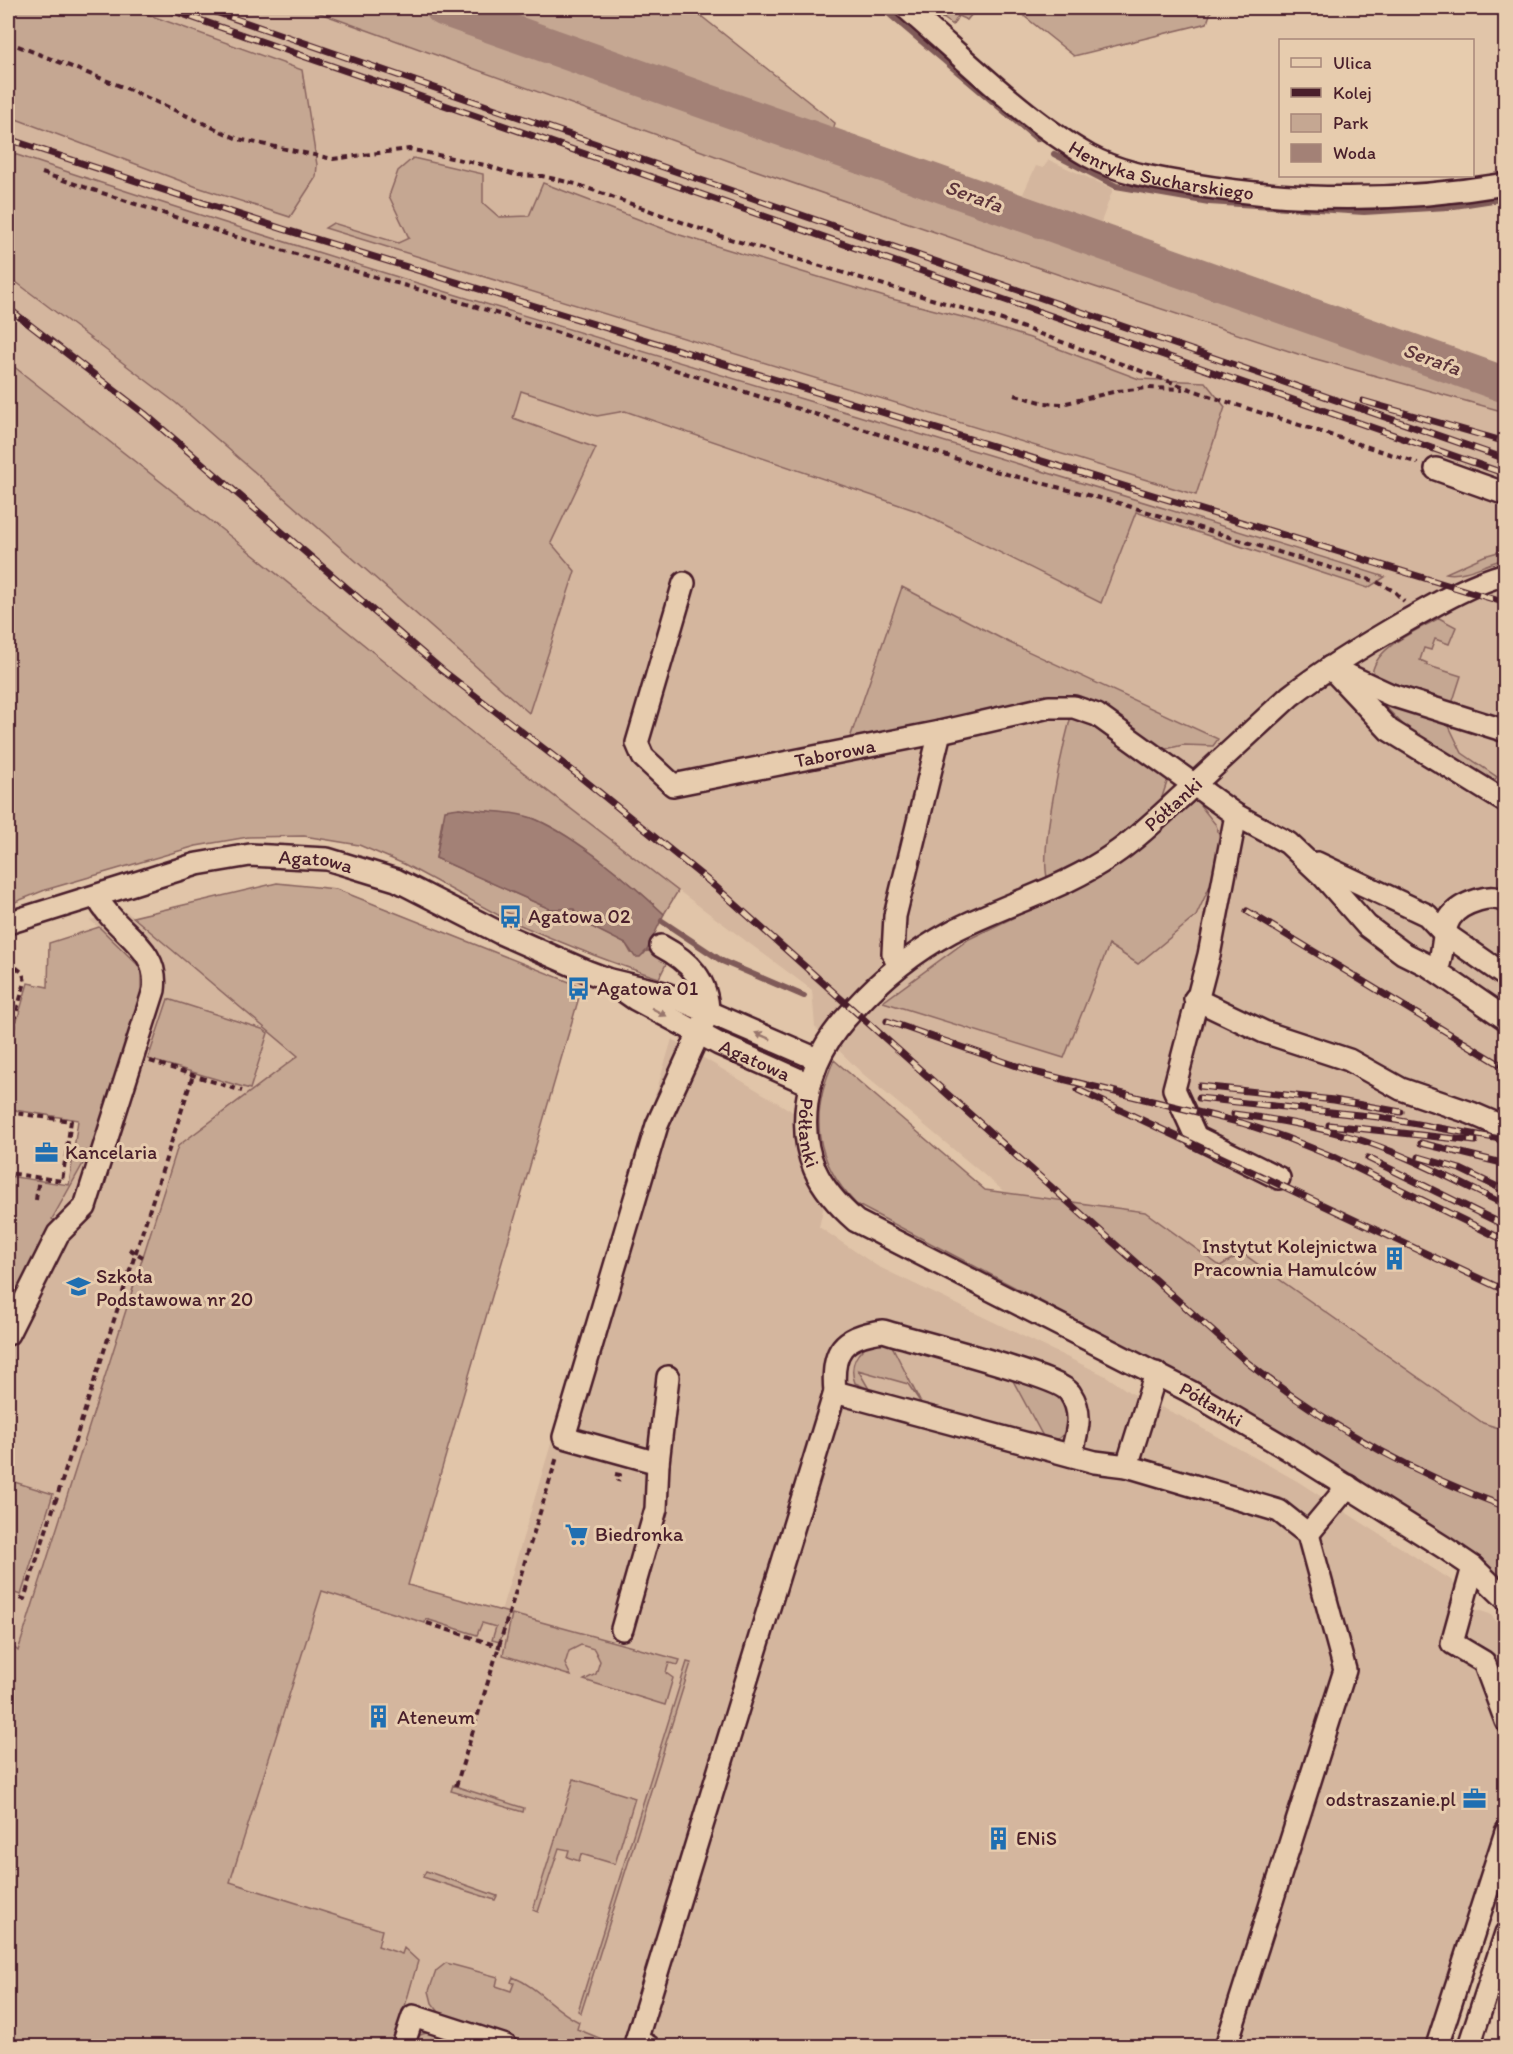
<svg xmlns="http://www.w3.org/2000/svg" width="1513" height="2054" font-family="Itim,sans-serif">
<rect width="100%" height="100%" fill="#e1c5a9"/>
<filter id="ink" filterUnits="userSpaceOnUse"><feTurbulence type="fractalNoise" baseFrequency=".0167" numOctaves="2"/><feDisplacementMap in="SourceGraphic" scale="12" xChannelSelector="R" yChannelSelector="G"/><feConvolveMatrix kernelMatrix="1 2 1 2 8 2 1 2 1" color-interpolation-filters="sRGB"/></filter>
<g filter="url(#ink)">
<path fill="#d4b69e" d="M 8,8 L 306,8 L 743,166 L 1298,354 L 1505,403 L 1505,1551 L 1248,1395 L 863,1074 L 815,1027 L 812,990 L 562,804 L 235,540 L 8,362 Z
M 1049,160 L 1113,189 L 1100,225 L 1023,194 L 1036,166 L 1043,168 Z
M 127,912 L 299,1056 L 177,1146 L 18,1651 L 8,1642 L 8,1316 L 54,1222 L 51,1220 L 103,1128 L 141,967 L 90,920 Z
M 672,1039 L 805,1119 L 827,1192 L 819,1227 L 877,1266 L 1106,1376 L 1129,1392 L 1180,1416 L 1297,1481 L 1451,1580 L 1455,1585 L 1452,1602 L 1490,1614 L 1505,1631 L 1505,1876 L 1451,2046 L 480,2046 L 420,2035 L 412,2046 L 395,2041 L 418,1966 L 202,1907 L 309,1557 L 501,1611 Z"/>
<path fill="#c5a792" stroke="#88635e" stroke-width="1.5" d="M 8,8 L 130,8 L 302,70 L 317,165 L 316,177 L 290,217 L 197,187 L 8,116 Z
M 306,8 L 691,8 L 835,123 L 832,136 L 1091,235 L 1505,367 L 1505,412 L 1298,354 L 1083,283 L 743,166 Z
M 929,8 L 977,8 L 967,20 L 958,16 L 953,25 Z
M 1014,8 L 1212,8 L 1207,23 L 1074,56 Z
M 8,152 C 463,305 927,431 1385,577 L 1368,588 L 1136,512 L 1101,603 L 917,511 L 625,411 L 597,416 L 521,391 L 513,418 L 596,448 L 551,543 L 575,571 L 529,713 L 176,403 L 8,276 Z
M 413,158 L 483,174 L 483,203 L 499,217 L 529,216 L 543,183 L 680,235 L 888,298 L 970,319 L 1030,338 L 1139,379 L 1205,382 L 1225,407 L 1196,495 L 325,228 L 333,223 L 398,243 L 409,238 L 389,196 L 398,171 Z
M 8,362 L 235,540 L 485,743 L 678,891 L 664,914 C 633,885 575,836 537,820 C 519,813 479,811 459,808 L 442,821 L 436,858 L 550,909 L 574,909 L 580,921 L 626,944 L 631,953 L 644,954 L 647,950 L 668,960 L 659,978 C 611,963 564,944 518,924 L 520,918 L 503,911 L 500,916 L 404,864 L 359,845 L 304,836 L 248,837 L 196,846 L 45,890 L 8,905 Z
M 1505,550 L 1505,559 C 1487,563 1463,577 1446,573 L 1484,556 Z
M 902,587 L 1008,642 L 1218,739 L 1213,746 L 1183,745 L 1166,749 L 1059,696 L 849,741 Z
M 1439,618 L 1456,627 L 1449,644 L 1435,639 L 1431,650 L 1424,648 L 1420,660 L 1427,663 L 1426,665 L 1461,676 L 1452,704 L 1414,696 L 1372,676 C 1373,647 1417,631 1439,618 Z
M 1378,699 L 1446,720 L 1462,753 L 1497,777 L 1491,784 L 1416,738 Z
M 1072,712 L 1119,745 L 1170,773 L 1161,800 L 1106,848 L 1047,877 C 1040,846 1063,746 1072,712 Z
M 1196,800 L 1216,825 L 1225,853 L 1196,916 L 1138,964 L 1109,945 L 1064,1058 L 883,1002 L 969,939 L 1083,884 L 1135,850 Z
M 277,883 L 336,889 L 582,987 L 408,1585 L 509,1613 L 500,1642 L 492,1640 L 496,1627 L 482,1623 L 477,1635 L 426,1619 L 425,1623 L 322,1591 L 230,1882 L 382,1930 L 378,1946 L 402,1954 L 404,1948 L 418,1961 L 395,2041 L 412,2046 L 420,2035 L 429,2032 L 480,2046 L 8,2046 L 8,1642 L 18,1651 L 178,1146 L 298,1056 L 133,917 Z
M 99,927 L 141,968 L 141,1010 L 103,1128 L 52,1219 L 55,1221 L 8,1316 L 8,1176 L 69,1185 L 78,1120 L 8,1109 L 8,1051 L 28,983 L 48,987 L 49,943 Z
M 168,999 L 262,1029 L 268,1033 L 250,1089 L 148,1059 Z
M 834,1060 L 985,1190 L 1145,1212 L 1220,1266 L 1242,1253 L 1483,1423 L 1505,1430 L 1505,1583 C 1461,1538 1402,1508 1349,1475 C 1190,1375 1022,1292 856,1204 C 814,1160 809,1115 834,1060 Z
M 874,1341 L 890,1342 L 921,1403 L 908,1384 L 858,1370 L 869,1389 L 855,1383 C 848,1364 858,1350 874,1341 Z
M 1011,1377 L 1050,1390 L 1065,1402 L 1070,1422 C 1065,1434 1059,1443 1045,1440 Z
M 8,1480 L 53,1494 L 21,1595 L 8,1591 Z
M 512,1614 L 680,1660 L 678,1665 L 669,1663 L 666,1673 L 673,1678 L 665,1705 L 584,1680 L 596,1674 L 600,1661 L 594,1649 L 581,1645 L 569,1651 L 565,1664 L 571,1676 L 503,1655 Z
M 687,1662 L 691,1663 L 581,2013 L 578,2011 Z
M 574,1779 L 635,1798 L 615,1864 L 581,1854 L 579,1861 L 567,1857 L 569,1850 L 559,1848 L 538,1912 L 533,1910 Z
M 453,1785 L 461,1788 L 524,1808 L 523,1812 L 451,1791 Z
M 426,1871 L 497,1896 L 495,1900 L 423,1877 Z
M 446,1963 L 498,1977 L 496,1986 L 511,1991 L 514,1983 L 511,1982 L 513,1977 C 538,1987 554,2010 579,2022 L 577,2029 L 619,2046 L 536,2046 L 442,2016 L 432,2003 L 429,1991 L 436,1971 Z"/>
<path fill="#a38176" stroke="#7f5a58" stroke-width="1.5" d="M 459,808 C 484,812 513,810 537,820 C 579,839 630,882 664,914 L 647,950 L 640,957 L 635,957 L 626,944 L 580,921 L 574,909 L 550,909 L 436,858 L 445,810 Z"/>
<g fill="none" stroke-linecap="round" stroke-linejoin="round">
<path stroke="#7f5a58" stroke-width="6" d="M 882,8 L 1037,139
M 943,16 L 950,8
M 1054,154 L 1116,186 L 1209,202 L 1364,212 L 1448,207 L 1506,198
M 662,921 L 722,961 L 804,996"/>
<path stroke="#a38176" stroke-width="36" d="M 443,8 L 1506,385"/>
<defs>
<g id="minor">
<path id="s1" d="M 906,8 C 962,56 1025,120 1089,156 C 1120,173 1155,178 1189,184 C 1294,202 1401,202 1506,184"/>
<path d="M 1436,469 L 1506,494"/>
<path id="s2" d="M 1506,574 C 1470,584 1438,603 1406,621 C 1366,644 1326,668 1290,696 C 1254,729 1219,762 1183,795 C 1161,815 1139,837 1114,854 C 1064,889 1005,904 951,932 C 914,952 883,977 855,1008 C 828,1036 812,1063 807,1102 C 800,1155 818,1188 856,1221 L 1189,1391 L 1288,1449 L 1445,1548 L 1473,1567 L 1506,1599"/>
<path id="s3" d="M 684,583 L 637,743 L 643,757 L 673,785 L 940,732 L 1049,707 L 1074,707 L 1097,715 L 1236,815 L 1288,843 L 1323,876 L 1367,926 L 1403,953 L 1429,966 L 1506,1019"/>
<path d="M 1330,667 L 1389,730 L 1506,802"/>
<path d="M 1339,671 L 1391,695 L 1506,731"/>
<path d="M 1236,815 L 1209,955 L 1174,1089 L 1196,1137 L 1279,1178"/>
<path d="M 1317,863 L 1427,915 L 1444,933 L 1506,976"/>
<path id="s4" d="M 8,923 L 197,864 L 250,855 L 327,859 L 396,880 L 500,933 L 586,971 L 610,980 L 664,993 L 817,1059"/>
<path d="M 898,966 L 893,953 L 895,916 L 940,732"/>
<path d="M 1437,971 C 1449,937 1435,913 1478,900 C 1488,897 1497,896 1506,902"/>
<path id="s5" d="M 615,985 L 635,999 L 719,1044 L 809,1084"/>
<path d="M 1195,999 L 1264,1032 L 1349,1060 L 1401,1089 L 1471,1113 L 1492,1122 L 1506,1133"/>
<path d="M 8,1334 L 58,1234 L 85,1207 L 154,990 C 160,946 116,934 97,897"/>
<path d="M 1156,1373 L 1127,1466 L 1279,1511 L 1308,1534 L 1345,1670 L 1226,2046"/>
<path d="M 835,1392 C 831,1351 842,1336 883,1331 C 912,1340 1059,1376 1070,1393 C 1084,1414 1077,1432 1071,1455"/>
<path d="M 658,1463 L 564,1437 L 657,1125 L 708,1013 C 708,980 689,961 661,946"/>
<path d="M 1308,1534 L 1348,1486"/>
<path d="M 1473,1567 L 1452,1643 L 1484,1662 L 1506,1721"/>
<path d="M 622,1629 L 656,1509 L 658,1463 L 668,1377"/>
<path d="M 405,2040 L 413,2016 L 506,2046"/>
<path d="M 648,2046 L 636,2041 L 835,1392 L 1095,1462 L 1127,1466"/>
<path d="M 1437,2046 L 1506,1832"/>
<path d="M 1469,2046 L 1506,1933"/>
</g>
</defs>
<use href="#minor" stroke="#4a1f2b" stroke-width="26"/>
<path stroke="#4a1f2b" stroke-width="4" stroke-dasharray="6 4.5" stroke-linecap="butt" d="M 8,42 L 128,89 L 238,139 L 333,159 L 409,149 L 485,165 L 515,175 L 542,176 L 576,184 L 723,237 L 1002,320 L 1212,397 L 1418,463
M 42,173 L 226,234 L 445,297 L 995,471 L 1115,502 L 1377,582 L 1394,591 L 1404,601
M 1015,395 L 1045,403 L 1062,404 L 1117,391 L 1148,388 L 1183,389
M 8,961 L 23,973 L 25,982 L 8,1041
M 150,1061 L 242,1091
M 8,1112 L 71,1121 L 62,1181 L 8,1173
M 36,1200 L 39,1177
M 129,1249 L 143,1257
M 615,1474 L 620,1475 L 618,1482
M 20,1598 L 24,1599 L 193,1075
M 427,1623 L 501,1647
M 456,1786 L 557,1457 L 559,1457"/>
<use href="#minor" stroke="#e7ccae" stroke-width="21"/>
<defs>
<path id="rail" d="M 165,8 L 1506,474
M 204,8 L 1506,459
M 8,139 L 283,229 L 1506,603
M 8,308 L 145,414 L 442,670 L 578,775 L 716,887 L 1248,1363 C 1326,1425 1412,1473 1506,1507
M 1363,401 L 1506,442
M 1247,911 L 1506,1068
M 887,1021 L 1034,1072 L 1242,1123 L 1284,1137 L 1334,1157 L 1506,1241
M 1200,1086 L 1334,1100 L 1401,1112
M 1078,1090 L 1506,1291
M 1199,1098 L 1378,1117 L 1506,1140
M 1234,1114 C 1274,1119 1313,1126 1351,1137 C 1404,1153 1455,1181 1506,1205
M 1329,1125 L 1475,1141
M 1421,1143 L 1506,1164
M 1419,1157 L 1460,1169 L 1506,1191
M 1368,1158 L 1506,1226"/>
</defs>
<use href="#rail" stroke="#4a1f2b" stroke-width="7"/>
<use href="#rail" stroke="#e7ccae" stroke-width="4.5" stroke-dasharray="14" stroke-linecap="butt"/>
</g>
<defs><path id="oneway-solid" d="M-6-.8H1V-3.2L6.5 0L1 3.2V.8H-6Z" transform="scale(1.5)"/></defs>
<g fill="#98766c">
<use href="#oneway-solid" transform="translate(659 1012) rotate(28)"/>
<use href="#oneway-solid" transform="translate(763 1036) rotate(-157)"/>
</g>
</g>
<defs>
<symbol id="bus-bare" viewBox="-9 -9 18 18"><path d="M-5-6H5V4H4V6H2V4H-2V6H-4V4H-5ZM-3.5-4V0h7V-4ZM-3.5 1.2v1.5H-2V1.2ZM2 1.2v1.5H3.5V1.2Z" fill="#1f6fb2" stroke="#e7ccae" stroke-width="2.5" paint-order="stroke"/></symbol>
<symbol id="office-bare" viewBox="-9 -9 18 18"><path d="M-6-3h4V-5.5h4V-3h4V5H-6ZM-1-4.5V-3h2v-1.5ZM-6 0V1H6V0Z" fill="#1f6fb2" stroke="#e7ccae" stroke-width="2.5" paint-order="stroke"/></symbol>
<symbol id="building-bare" viewBox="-9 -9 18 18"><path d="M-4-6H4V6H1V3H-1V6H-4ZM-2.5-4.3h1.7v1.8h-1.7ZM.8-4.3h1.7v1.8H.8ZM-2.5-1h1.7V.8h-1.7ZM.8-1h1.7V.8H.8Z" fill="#1f6fb2" stroke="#e7ccae" stroke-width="2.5" paint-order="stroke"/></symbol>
<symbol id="school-bare" viewBox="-9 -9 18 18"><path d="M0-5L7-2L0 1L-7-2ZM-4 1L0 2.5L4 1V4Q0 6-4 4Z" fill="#1f6fb2" stroke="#e7ccae" stroke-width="2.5" paint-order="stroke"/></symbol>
<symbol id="supermarket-bare" viewBox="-9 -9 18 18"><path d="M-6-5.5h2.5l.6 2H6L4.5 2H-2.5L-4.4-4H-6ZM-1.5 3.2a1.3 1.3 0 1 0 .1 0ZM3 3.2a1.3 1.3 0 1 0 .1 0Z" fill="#1f6fb2" stroke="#e7ccae" stroke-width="2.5" paint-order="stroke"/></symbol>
</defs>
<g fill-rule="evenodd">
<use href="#bus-bare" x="494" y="900" width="33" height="33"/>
<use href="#bus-bare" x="562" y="972" width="33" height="33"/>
<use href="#office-bare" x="30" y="1136" width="33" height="33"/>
<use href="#building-bare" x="1378" y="1242" width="33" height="33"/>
<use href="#school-bare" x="62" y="1270" width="33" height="33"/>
<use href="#supermarket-bare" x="560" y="1518" width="33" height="33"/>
<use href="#building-bare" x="362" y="1700" width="33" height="33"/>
<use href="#office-bare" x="1458" y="1782" width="33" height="33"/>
<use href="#building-bare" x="982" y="1822" width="33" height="33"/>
</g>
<g text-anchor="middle" stroke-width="6" stroke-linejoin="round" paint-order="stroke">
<g font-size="20" fill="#4a1f2b" stroke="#e7ccae">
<text dy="7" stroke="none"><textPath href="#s1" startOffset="310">Henryka Sucharskiego</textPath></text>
<text dy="7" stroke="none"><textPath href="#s3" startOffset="388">Taborowa</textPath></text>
<text transform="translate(1173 804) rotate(-42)" y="7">Półłanki</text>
<text dy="7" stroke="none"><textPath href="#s4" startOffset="318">Agatowa</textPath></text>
<text dy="7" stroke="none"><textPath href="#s5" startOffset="159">Agatowa</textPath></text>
<text dy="7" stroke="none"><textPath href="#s2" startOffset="928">Półłanki</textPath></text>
<text dy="7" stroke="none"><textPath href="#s2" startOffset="1432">Półłanki</textPath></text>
</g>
<g font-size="20" fill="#4a1f2b" stroke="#e7ccae" text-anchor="start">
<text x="528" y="923">Agatowa 02</text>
<text x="597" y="995">Agatowa 01</text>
<text x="65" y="1159">Kancelaria</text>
<text x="1377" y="1253" text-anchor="end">Instytut Kolejnictwa<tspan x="1377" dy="23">Pracownia Hamulców</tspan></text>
<text x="96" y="1283">Szkoła<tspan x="96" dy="23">Podstawowa nr 20</tspan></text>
<text x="595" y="1541">Biedronka</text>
<text x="397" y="1724">Ateneum</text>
<text x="1456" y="1806" text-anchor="end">odstraszanie.pl</text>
<text x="1016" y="1845">ENiS</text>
</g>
<g font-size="21" font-style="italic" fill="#5c333a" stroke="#e7ccae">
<text transform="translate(974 196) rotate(20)" y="7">Serafa</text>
<text transform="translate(1432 359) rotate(20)" y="7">Serafa</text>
</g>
</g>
<rect width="1513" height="2054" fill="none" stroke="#e7ccae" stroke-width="30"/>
<rect x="15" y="15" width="1483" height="2024" fill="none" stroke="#4a1f2b" stroke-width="2" filter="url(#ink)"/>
<rect x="1279" y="39" width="195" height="138" fill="#e7ccae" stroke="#a8877a" stroke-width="1.5"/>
<rect x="1291" y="58" width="30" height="9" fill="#e7ccae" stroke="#a8877a" stroke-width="1.5"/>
<text x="1333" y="69" font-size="18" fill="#4a1f2b">Ulica</text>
<rect x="1291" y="88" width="30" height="9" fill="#4a1f2b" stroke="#a8877a" stroke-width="1.5"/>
<text x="1333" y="99" font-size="18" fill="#4a1f2b">Kolej</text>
<rect x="1291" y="114" width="30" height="18" fill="#c5a792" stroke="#a8877a" stroke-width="1.5"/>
<text x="1333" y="129" font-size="18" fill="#4a1f2b">Park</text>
<rect x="1291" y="144" width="30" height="18" fill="#a38176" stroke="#a8877a" stroke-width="1.5"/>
<text x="1333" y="159" font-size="18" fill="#4a1f2b">Woda</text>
</svg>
